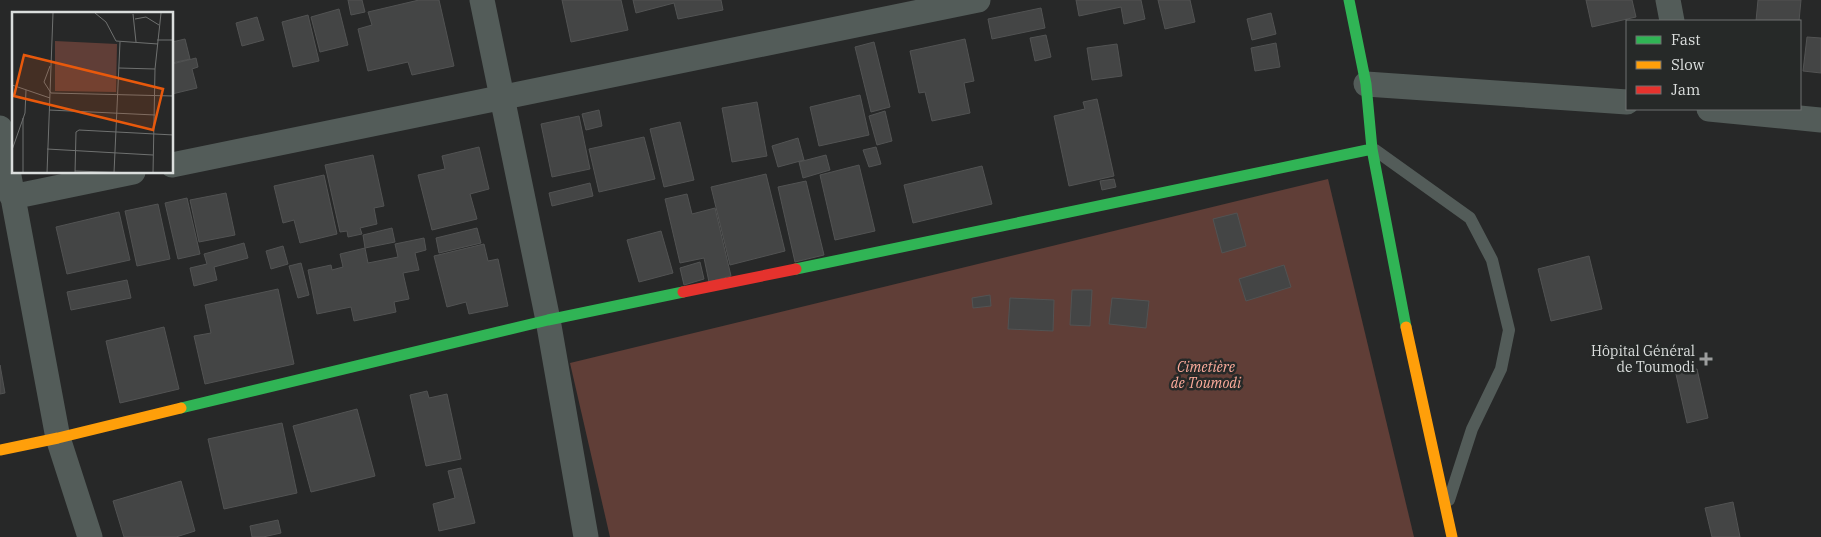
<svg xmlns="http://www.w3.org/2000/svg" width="1821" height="537" font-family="'IBM Plex Serif',serif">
<rect width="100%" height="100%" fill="#272828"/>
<path fill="#603e37" d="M 1328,179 L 1414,537 L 610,537 L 570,363 Z"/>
<path fill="#444545" stroke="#525353" d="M 348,0 L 362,0 L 365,12 L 351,15 Z
M 419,0 L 439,0 L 454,66 L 412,75 L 408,62 L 368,71 L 358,29 L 372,25 L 368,12 Z
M 562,0 L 621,0 L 628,30 L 571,42 Z
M 633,0 L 721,0 L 723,10 L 678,19 L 674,3 L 636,13 Z
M 1076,0 L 1141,0 L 1145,19 L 1124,24 L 1121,7 L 1079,16 Z
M 1158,0 L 1190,0 L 1195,22 L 1165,29 Z
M 1586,0 L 1632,0 L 1636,17 L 1592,27 Z
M 1758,0 L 1801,0 L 1799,21 L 1756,21 Z
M 1041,8 L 1045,28 L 992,39 L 988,19 Z
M 339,9 L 348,45 L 320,52 L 311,17 Z
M 1271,13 L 1276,34 L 1252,40 L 1247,19 Z
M 308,15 L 319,61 L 293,67 L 282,22 Z
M 257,17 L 264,40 L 242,46 L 236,23 Z
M 1046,35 L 1051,57 L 1035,61 L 1030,38 Z
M 1807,37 L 1821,38 L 1821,73 L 1803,71 Z
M 185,39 L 190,59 L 172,63 L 172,42 Z
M 965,39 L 974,81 L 964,83 L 970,113 L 932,121 L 925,92 L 919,93 L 910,51 Z
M 874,42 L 890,107 L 871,112 L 855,47 Z
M 1276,43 L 1280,67 L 1255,71 L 1251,48 Z
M 1117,44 L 1122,76 L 1092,80 L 1087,48 Z
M 196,58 L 198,67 L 192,69 L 197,88 L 172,94 L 172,64 Z
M 860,95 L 869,135 L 819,146 L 810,107 Z
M 1097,99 L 1114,176 L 1069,186 L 1054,116 L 1085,109 L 1083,102 Z
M 757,102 L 767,156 L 732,162 L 722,108 Z
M 599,110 L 602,126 L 586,130 L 582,114 Z
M 885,111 L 892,141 L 877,145 L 869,116 Z
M 579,116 L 590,169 L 552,177 L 541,124 Z
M 680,122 L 694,180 L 664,187 L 650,129 Z
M 644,137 L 655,179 L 599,192 L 589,149 Z
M 798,138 L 804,160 L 778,167 L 772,146 Z
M 479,147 L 489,189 L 470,194 L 477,219 L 432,230 L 418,175 L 445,169 L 442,156 Z
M 876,147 L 881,164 L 869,167 L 863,150 Z
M 373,155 L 384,206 L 374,208 L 377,224 L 360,228 L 362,234 L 348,237 L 347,231 L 340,232 L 325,165 Z
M 826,155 L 830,170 L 803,178 L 799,162 Z
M 859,165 L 875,231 L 835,240 L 820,175 Z
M 982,166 L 992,204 L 913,223 L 904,185 Z
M 766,174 L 785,251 L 730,265 L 711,187 Z
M 324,175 L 337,234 L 300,243 L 294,220 L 283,223 L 274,186 Z
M 1114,179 L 1116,187 L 1102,190 L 1100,181 Z
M 806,181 L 824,255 L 795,262 L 778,187 Z
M 590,183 L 593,196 L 552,206 L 549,193 Z
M 226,193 L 235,235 L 199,242 L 190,200 Z
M 687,194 L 692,214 L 715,208 L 731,276 L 709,282 L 704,258 L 680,263 L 665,199 Z
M 187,198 L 200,254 L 178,259 L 165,203 Z
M 158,204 L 170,259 L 137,266 L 125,211 Z
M 119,212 L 130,260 L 67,274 L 56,227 Z
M 1237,213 L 1246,246 L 1222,253 L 1213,219 Z
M 392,228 L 395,242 L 365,248 L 363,235 Z
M 477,228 L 481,243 L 439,253 L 436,238 Z
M 661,231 L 673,273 L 639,282 L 627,240 Z
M 424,238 L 426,250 L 415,253 L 419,270 L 403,273 L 409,299 L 394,302 L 396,312 L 354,321 L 351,307 L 317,314 L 308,270 L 331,265 L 332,270 L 343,267 L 340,254 L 365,248 L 368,263 L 398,257 L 395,244 Z
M 244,243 L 248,258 L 214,267 L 217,280 L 194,286 L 190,268 L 207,264 L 204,254 Z
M 484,244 L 488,261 L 498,259 L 508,306 L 469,314 L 466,302 L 447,307 L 434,256 Z
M 283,246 L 288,264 L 271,269 L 266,251 Z
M 1589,256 L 1602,309 L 1551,321 L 1538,269 Z
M 700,262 L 704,279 L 684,285 L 680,268 Z
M 301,263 L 309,295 L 298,298 L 289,266 Z
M 1284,265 L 1291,287 L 1246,301 L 1239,279 Z
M 127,280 L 131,298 L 71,310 L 67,292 Z
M 278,289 L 294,364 L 205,384 L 194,336 L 211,333 L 205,305 Z
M 1072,290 L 1092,290 L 1090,326 L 1070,325 Z
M 990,295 L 991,306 L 973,308 L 972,298 Z
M 1010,298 L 1054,300 L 1053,331 L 1008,329 Z
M 1112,298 L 1149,301 L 1146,328 L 1109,324 Z
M 164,327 L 179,389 L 120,403 L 106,341 Z
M 0,365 L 5,393 L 0,394 Z
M 1697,369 L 1708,418 L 1687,423 L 1676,374 Z
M 427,391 L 429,398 L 447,394 L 461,459 L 426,466 L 410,395 Z
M 357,409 L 375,476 L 311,492 L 293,426 Z
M 282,423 L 297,493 L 224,509 L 208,439 Z
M 461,468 L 475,523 L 439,531 L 433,504 L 455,498 L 448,471 Z
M 181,481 L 195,531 L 176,537 L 124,537 L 113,501 Z
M 1733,502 L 1740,537 L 1712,537 L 1705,508 Z
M 278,520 L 281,533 L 263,537 L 252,537 L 250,526 Z"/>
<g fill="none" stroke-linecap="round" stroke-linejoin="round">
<path stroke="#535c59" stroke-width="12" d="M 1375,150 L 1470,218 L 1492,260 L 1509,330 L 1501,369 L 1472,429 L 1449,500"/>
<path stroke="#535c59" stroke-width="25" d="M 482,0 L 548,320 L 586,537
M 1668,0 L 1672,21
M 1366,84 L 1627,102
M 1709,109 L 1821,120
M 0,128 L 58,438 L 90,537
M 172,165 L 978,0
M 12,197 L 133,172"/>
<path stroke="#30b455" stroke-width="11" d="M 1349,0 L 1366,84 L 1372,149 L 1406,327
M 796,269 L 1372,149
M 181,408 L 548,320 L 683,292"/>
<path stroke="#ff9f0a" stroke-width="11" d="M 1406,327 L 1452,537
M 0,450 L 58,438 L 181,408"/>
<path stroke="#e5322d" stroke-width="11" d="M 683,292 L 796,269"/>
</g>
<path fill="#9c9e9e" stroke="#262928" stroke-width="2" d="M1703.5 351.5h5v5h5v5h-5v5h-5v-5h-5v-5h5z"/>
<g text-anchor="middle" stroke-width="5" stroke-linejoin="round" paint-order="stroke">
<g font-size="14" fill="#dbdedd" stroke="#262928" text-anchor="end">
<text x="1695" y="356">Hôpital Général<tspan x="1695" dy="16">de Toumodi</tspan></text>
</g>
<g font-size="14" font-style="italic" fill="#fdac9c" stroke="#262928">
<text x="1206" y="372">Cimetière<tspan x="1206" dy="16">de Toumodi</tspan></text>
</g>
</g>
<g transform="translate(12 12)">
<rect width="161" height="161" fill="#272828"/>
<path d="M 43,29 L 105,32 L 104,80 L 43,79 Z" fill="#603e37"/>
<path fill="none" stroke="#6f7170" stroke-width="1" d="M 83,1 L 94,10 L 104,29 L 146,32M 121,2 L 124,30M 123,7 L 134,5 L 147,13M 145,28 L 162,28M 38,54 L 32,70 L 39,81 L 162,84M 107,56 L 143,57M 0,73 L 38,86M 37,98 L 143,103M 35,137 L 141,143M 0,138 L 13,101 L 14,78M 63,159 L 126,161M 11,161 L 11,106M 35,161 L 41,1M 63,161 L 64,120 L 67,118 L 162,123M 102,161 L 108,30M 141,161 L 143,57 L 149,1"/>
<path fill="#e8590c" fill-opacity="0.15" stroke="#e8590c" stroke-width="2.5" d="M 12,43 L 151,77 L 141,118 L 2,84 Z"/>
<rect width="161" height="161" fill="none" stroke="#dbdedd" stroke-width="2.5"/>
</g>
<rect x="1626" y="20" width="175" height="90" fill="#262928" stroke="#6e7170"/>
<rect x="1636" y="36" width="25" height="8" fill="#30b455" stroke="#6e7170"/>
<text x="1671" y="45" font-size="15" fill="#dbdedd">Fast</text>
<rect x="1636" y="61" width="25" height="8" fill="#ff9f0a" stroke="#6e7170"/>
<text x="1671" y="70" font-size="15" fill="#dbdedd">Slow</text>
<rect x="1636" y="86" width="25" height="8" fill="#e5322d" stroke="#6e7170"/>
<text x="1671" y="95" font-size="15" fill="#dbdedd">Jam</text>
</svg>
